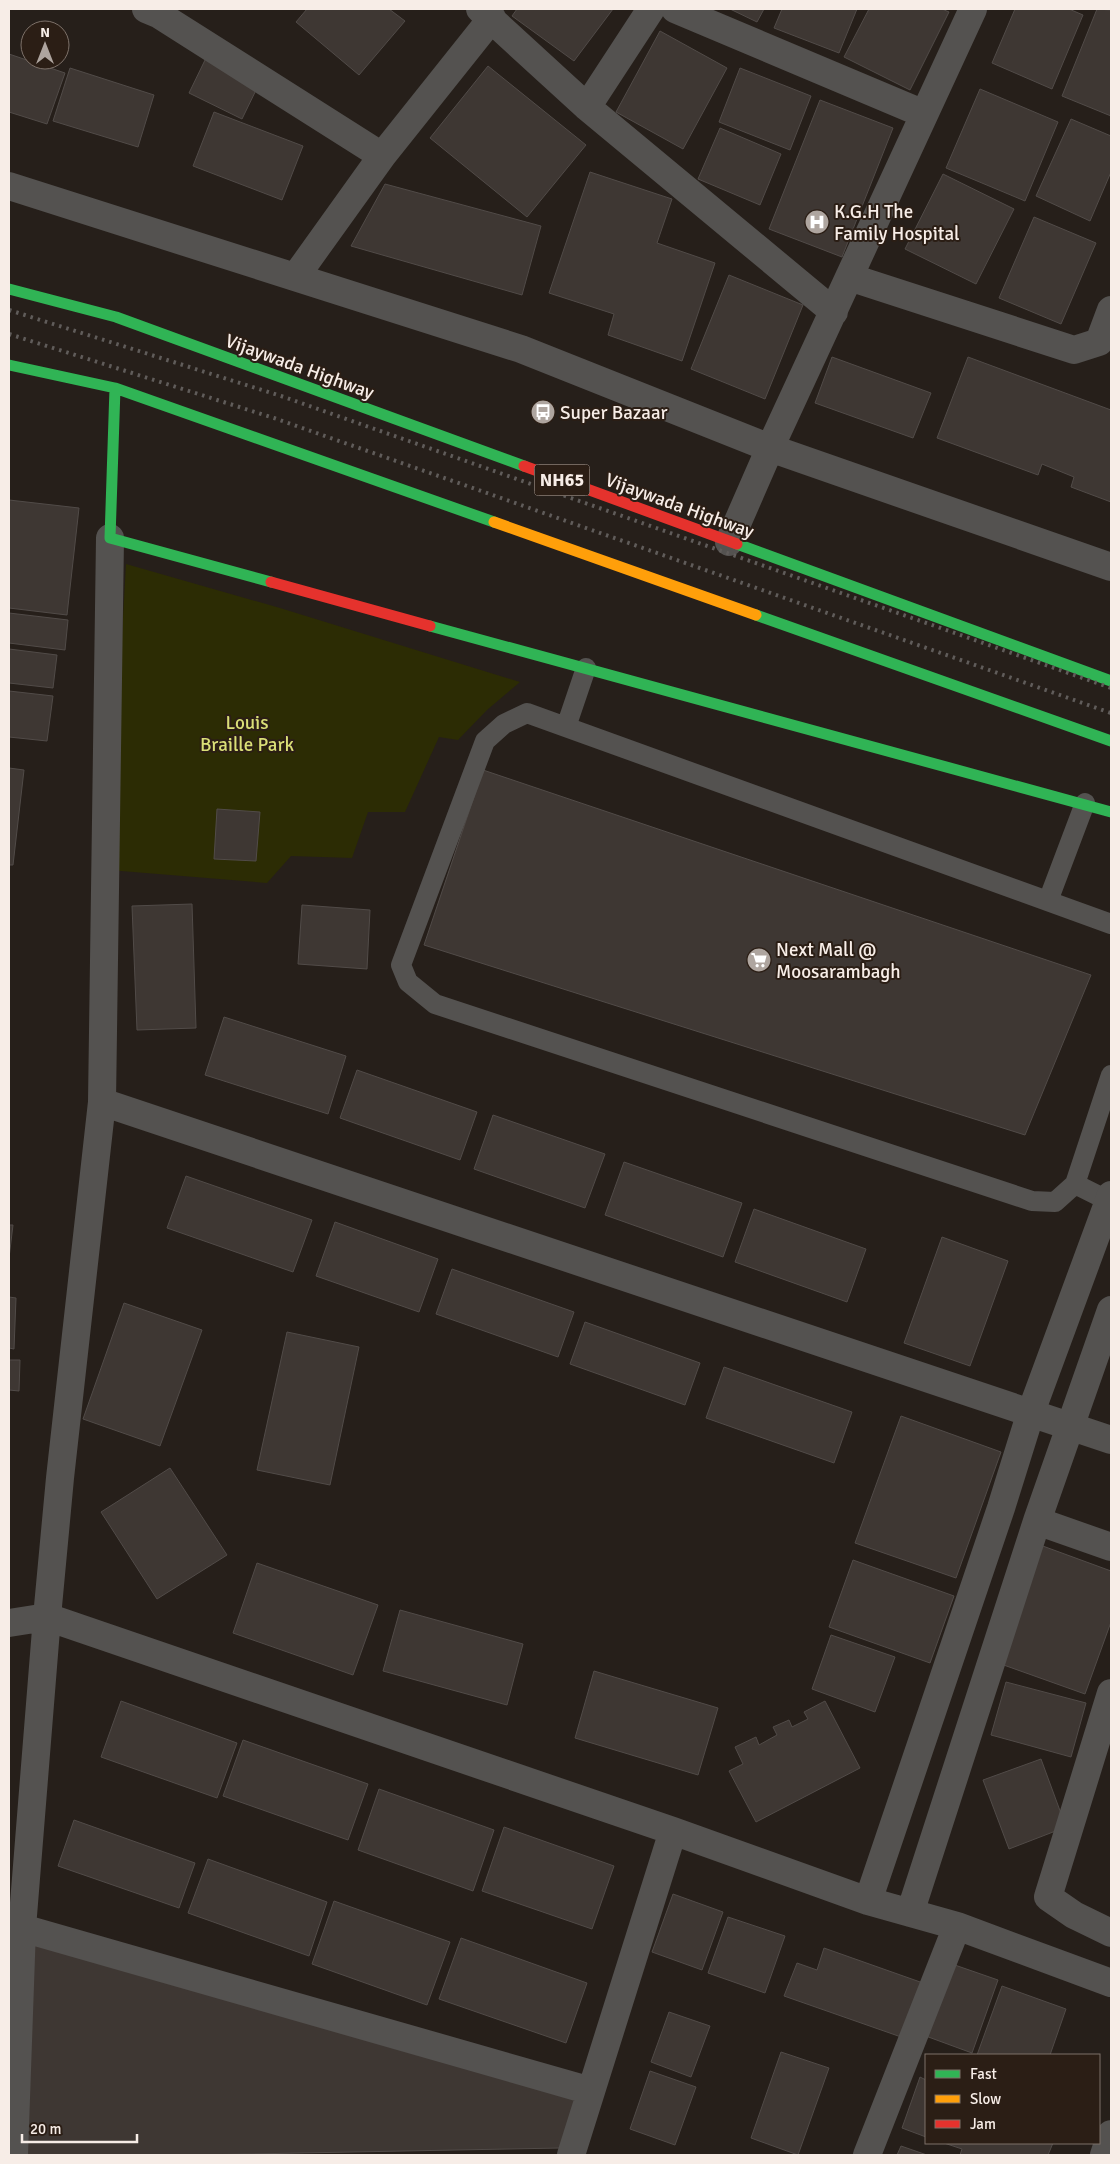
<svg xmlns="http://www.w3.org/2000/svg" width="1120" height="2164" font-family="Signika,sans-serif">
<rect width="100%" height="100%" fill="#261f1a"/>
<path fill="#2c2c04" d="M 126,564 L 280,608 L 520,682 L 487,710 L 458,740 L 439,737 L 405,812 L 368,812 L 352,858 L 291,856 L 267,883 L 109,870 Z"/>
<path fill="#3e3733" stroke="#514b48" d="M 307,9 L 389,9 L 405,21 L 359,75 L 296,22 Z
M 517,9 L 613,9 L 574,61 L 512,16 Z
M 730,9 L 764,9 L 757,22 Z
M 782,9 L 857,9 L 839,53 L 774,28 Z
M 869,9 L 942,9 L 949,12 L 910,90 L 844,57 Z
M 1015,9 L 1069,9 L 1083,15 L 1052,89 L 992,63 Z
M 1097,9 L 1111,10 L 1111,116 L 1062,96 Z
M 660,31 L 727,68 L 683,149 L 616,112 Z
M 9,54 L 65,73 L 47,124 L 9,112 Z
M 206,58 L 259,84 L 242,119 L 189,93 Z
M 488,66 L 586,145 L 527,217 L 430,138 Z
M 70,68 L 154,95 L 138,147 L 53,121 Z
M 740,68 L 811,96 L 790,150 L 719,122 Z
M 980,89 L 1058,122 L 1025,201 L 946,168 Z
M 820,100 L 893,128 L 842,257 L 769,229 Z
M 214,112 L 303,146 L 282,200 L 193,166 Z
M 1071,119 L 1111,136 L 1111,172 L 1090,221 L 1036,196 Z
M 720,128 L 781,154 L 760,205 L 698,179 Z
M 590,172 L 672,199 L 657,243 L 715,263 L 682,361 L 608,335 L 614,314 L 549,293 Z
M 943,174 L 1014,209 L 976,284 L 905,249 Z
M 385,184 L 541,226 L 522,295 L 351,246 Z
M 1034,217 L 1096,243 L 1061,324 L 999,298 Z
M 729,275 L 803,305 L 765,399 L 691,369 Z
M 832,357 L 931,393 L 913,438 L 815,403 Z
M 968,357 L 1111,410 L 1111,502 L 1071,487 L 1074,477 L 1042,464 L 1038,475 L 937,438 Z
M 9,500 L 79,508 L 67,615 L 9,608 Z
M 9,613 L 68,620 L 65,650 L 9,643 Z
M 9,649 L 57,655 L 53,688 L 9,683 Z
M 9,691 L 53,696 L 47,741 L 9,737 Z
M 9,768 L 24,770 L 13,865 L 9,865 Z
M 483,770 L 1091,975 L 1025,1135 L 424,945 Z
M 217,809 L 260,812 L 256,861 L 214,859 Z
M 192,904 L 196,1028 L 137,1030 L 132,906 Z
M 302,905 L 370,910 L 367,969 L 298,964 Z
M 224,1017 L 346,1056 L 328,1114 L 205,1075 Z
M 357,1070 L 477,1112 L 460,1160 L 340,1118 Z
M 493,1115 L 605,1154 L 585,1208 L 474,1169 Z
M 624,1162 L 742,1203 L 723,1257 L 605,1215 Z
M 186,1176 L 312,1220 L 293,1272 L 167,1228 Z
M 754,1209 L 866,1249 L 847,1302 L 735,1262 Z
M 335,1222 L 438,1259 L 419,1312 L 316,1276 Z
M 9,1225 L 13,1225 L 9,1258 Z
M 942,1237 L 1008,1261 L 970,1366 L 904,1343 Z
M 452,1269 L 574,1312 L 558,1357 L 436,1314 Z
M 9,1297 L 16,1298 L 14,1349 L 9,1348 Z
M 124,1303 L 202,1330 L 160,1446 L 83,1419 Z
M 585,1322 L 700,1363 L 685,1405 L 570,1364 Z
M 287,1332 L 359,1347 L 330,1485 L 257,1470 Z
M 9,1360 L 20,1360 L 19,1391 L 9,1390 Z
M 724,1367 L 852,1412 L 834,1463 L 706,1418 Z
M 901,1416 L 1001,1452 L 956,1578 L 855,1543 Z
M 170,1468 L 227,1555 L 157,1599 L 101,1512 Z
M 1040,1545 L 1111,1571 L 1111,1622 L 1085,1694 L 998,1663 Z
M 853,1560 L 954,1596 L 930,1663 L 829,1627 Z
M 257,1563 L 378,1605 L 353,1675 L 233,1633 Z
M 400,1610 L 523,1644 L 507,1705 L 383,1671 Z
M 831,1635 L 895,1657 L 875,1712 L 812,1689 Z
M 594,1671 L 718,1708 L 698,1775 L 575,1738 Z
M 1006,1682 L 1086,1703 L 1071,1757 L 991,1735 Z
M 121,1701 L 237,1743 L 217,1798 L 101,1757 Z
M 825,1701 L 860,1768 L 756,1822 L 729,1771 L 743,1764 L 735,1747 L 756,1737 L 759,1745 L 777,1735 L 773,1727 L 789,1720 L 792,1727 L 808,1719 L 804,1712 Z
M 243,1740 L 368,1784 L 348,1840 L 223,1796 Z
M 1041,1759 L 1066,1827 L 1009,1849 L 983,1780 Z
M 379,1789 L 494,1830 L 473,1891 L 358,1850 Z
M 74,1820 L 195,1863 L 179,1908 L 58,1866 Z
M 504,1827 L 614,1866 L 592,1929 L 482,1891 Z
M 208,1859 L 327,1902 L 309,1956 L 188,1913 Z
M 673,1894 L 723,1912 L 702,1970 L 652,1952 Z
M 334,1901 L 450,1942 L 427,2005 L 312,1964 Z
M 728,1917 L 785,1936 L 765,1993 L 708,1973 Z
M 461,1938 L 587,1983 L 566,2043 L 439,1999 Z
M 28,1943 L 577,2095 L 561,2148 L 196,2155 L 26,2155 Z
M 824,1948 L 923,1983 L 904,2038 L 784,1996 L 797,1963 L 817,1970 Z
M 949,1963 L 998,1980 L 972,2053 L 923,2035 Z
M 1002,1986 L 1066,2009 L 1050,2055 L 977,2055 Z
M 669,2012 L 710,2026 L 691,2077 L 651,2062 Z
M 781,2052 L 829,2068 L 798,2155 L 751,2138 Z
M 650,2071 L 696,2087 L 675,2145 L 630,2129 Z
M 920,2077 L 926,2080 L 926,2137 L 902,2128 Z
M 944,2143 L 1053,2143 L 1048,2155 L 960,2155 L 962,2149 Z
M 901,2146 L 927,2155 L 897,2155 Z"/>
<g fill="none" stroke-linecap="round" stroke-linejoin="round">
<path stroke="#545250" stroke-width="20" d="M 566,727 L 586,668
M 1048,901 L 1085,803
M 1111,924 L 527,713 L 504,724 L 485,741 L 401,965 L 408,982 L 435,1004 L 1032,1201 L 1055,1202 L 1075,1184 L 1111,1075
M 1075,1184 L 1109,1201"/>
<path stroke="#545250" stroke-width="28" d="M 146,9 L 158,14 L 382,156
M 480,9 L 587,107 L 834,312
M 675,9 L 924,114
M 587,107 L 651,9
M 9,186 L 521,349 L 770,448 L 1111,567
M 296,276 L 382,156 L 492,18
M 849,277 L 1074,350 L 1099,342 L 1111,310
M 729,542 L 770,448 L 973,9
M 102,1102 L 1111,1440
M 1037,1521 L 1111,1547
M 9,1623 L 47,1617 L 673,1831 L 868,1901 L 957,1926 L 1111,1983
M 1111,1693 L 1048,1897 L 1074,1915 L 1111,1933
M 868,1901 L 1001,1508 L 1031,1412 L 1111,1195
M 910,1913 L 1037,1521 L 1111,1310
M 9,1930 L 22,1928 L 591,2091
M 14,2155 L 22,1928 L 47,1617 L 60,1478 L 102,1102 L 110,538
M 571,2155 L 673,1831
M 867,2155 L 957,1926
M 1104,2155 L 1111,2134"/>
<path stroke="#30b455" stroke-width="11" d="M 9,289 L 116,317 L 524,466
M 9,365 L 115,388 L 494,522
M 115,388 L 110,538 L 271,582
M 737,544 L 1111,681
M 756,615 L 1111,741
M 430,626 L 1111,812"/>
<path stroke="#ff9f0a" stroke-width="11" d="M 494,522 L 756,615"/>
<path stroke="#e5322d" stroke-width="11" d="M 524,466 L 737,544
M 271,582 L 430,626"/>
<path stroke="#605c5a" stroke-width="4" stroke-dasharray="2.5 5" stroke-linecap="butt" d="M 9,310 L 281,396 L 1111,688
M 9,334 L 274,418 L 1111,713"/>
</g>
<defs>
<symbol id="hospital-disc" viewBox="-11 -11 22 22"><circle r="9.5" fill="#aea59f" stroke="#2b1e15"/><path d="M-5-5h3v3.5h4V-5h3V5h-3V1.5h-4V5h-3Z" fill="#fff"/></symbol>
<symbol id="bus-disc" viewBox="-11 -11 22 22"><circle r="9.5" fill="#aea59f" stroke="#2b1e15"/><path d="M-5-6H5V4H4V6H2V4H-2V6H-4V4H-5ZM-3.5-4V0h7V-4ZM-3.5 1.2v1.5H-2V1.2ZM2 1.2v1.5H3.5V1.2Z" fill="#fff"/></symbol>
<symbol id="supermarket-disc" viewBox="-11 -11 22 22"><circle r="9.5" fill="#aea59f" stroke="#2b1e15"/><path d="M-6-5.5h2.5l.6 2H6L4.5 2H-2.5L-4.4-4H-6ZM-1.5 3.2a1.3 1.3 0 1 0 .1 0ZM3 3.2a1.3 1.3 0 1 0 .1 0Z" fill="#fff"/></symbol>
</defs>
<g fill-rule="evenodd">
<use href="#hospital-disc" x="803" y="208" width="28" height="28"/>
<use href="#bus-disc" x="529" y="398" width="28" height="28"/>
<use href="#supermarket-disc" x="745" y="946" width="28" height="28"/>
</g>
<g text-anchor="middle" stroke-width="4" stroke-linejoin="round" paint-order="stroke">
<rect fill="#2b1e15" stroke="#baafa8" stroke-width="1" x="534.5" y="464.5" width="55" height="31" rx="4"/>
<g font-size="18" font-weight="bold" fill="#f7ede7">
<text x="562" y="486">NH65</text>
</g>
<g font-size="19" fill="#f7ede7" stroke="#2b1e15" text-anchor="start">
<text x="834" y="218">K.G.H The<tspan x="834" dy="22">Family Hospital</tspan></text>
<text x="560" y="419">Super Bazaar</text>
<text x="776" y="956">Next Mall @<tspan x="776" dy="22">Moosarambagh</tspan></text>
</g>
<g font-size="19" fill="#f7ede7" stroke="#2b1e15">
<text transform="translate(300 366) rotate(20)" y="7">Vijaywada Highway</text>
<text transform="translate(680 505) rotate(20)" y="7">Vijaywada Highway</text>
</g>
<g font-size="19" fill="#dadf77" stroke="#2b1e15">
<text x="247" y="729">Louis<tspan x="247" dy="22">Braille Park</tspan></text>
</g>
</g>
<rect width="1120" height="2164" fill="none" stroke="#f7ede7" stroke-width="20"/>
<rect x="925" y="2054" width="175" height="90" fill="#2b1e15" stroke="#7d7169"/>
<rect x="935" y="2070" width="25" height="8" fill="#30b455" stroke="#7d7169"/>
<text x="970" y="2079" font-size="15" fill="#f7ede7">Fast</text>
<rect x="935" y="2095" width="25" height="8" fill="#ff9f0a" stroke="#7d7169"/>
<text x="970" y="2104" font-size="15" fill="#f7ede7">Slow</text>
<rect x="935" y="2120" width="25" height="8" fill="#e5322d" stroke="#7d7169"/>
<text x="970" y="2129" font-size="15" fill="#f7ede7">Jam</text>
<g transform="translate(45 45)"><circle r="24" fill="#2b1e15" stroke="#7d7169"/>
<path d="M0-4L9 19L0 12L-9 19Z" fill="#aea59f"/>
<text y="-8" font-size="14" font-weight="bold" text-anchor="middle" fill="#f7ede7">N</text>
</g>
<path d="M22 2134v8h115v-8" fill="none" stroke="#f7ede7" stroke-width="2.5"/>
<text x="30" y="2134" font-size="15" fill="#f7ede7" stroke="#2b1e15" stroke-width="4" paint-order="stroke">20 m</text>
</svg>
